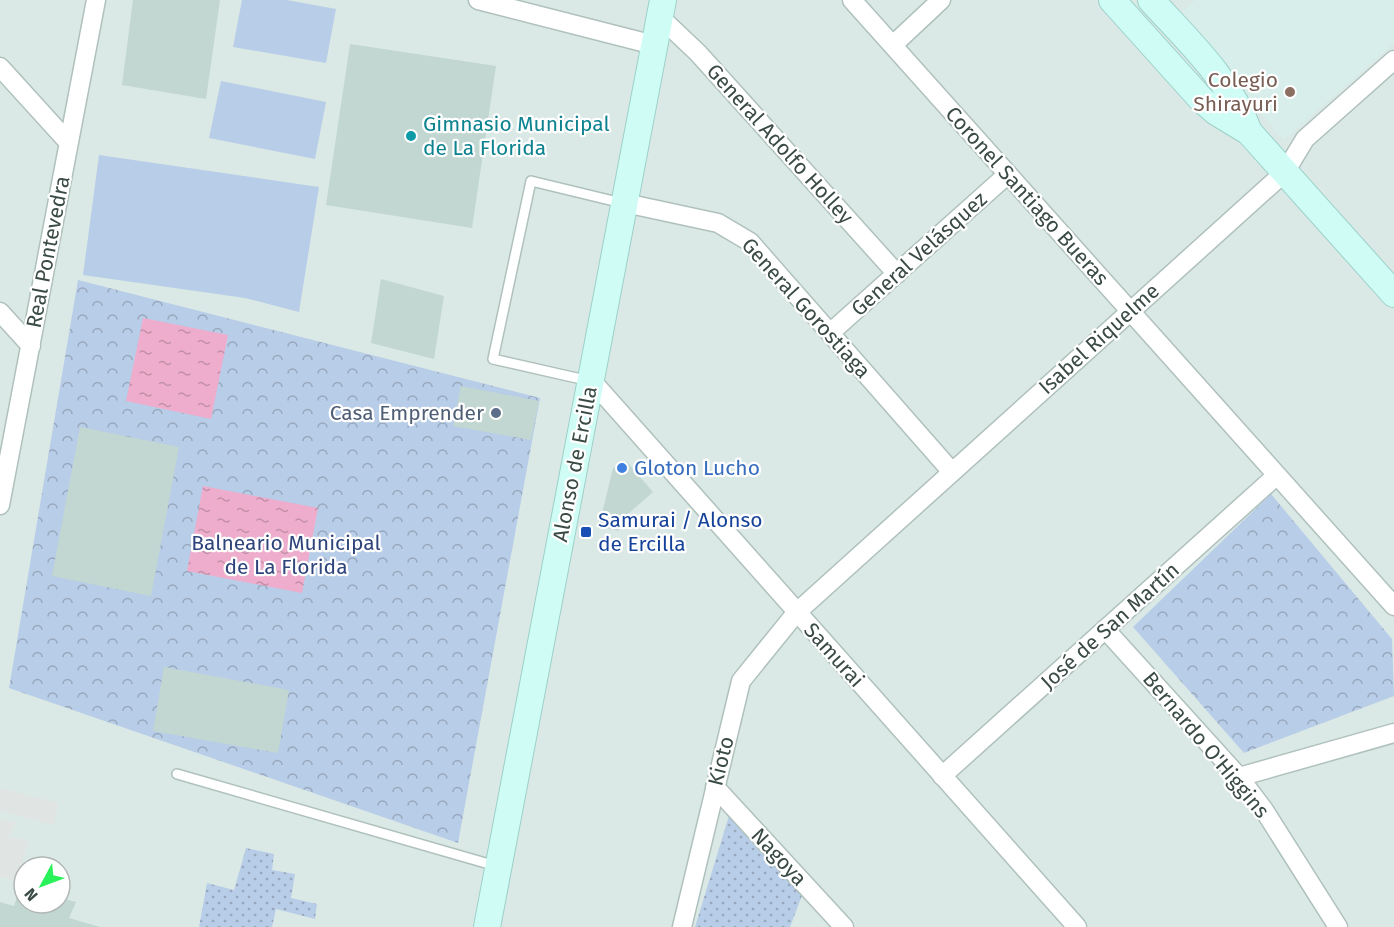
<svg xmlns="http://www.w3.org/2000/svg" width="1394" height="927" font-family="'Fira Sans',sans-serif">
<defs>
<pattern id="grass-dots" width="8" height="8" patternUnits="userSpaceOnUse" patternTransform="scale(1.5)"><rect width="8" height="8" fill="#b8cde7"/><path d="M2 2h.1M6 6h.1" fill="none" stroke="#97a8bd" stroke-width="1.8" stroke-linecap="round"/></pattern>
<pattern id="forest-crowns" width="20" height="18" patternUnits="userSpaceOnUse" patternTransform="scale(1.5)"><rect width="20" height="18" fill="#b8cde7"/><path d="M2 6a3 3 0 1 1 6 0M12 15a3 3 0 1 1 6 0" fill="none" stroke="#97a8bd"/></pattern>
<pattern id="water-ripples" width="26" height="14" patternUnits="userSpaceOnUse" patternTransform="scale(1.5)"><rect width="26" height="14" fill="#eeadcd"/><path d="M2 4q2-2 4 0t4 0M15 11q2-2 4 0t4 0" fill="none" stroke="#c28fa8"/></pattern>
</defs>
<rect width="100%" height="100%" fill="#ecf5f4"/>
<path fill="#dbe9e6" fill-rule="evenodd" d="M 0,0 L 1394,0 L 1394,927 L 0,927 ZM 24,867 L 60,867 L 60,903 L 24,903 Z"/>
<path fill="#d7eeea" d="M 1195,0 L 1394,0 L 1394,43 L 1284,140 L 1175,18 Z"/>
<path fill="url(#grass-dots)" d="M 731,809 L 803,893 L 790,927 L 695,927 Z
M 246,848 L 274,854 L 272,870 L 295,874 L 291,898 L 317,904 L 315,919 L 276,909 L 272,927 L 199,927 L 207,883 L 234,890 Z"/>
<path fill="url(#forest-crowns)" d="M 78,280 L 540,398 L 458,843 L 9,688 Z
M 1271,494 L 1392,639 L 1394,696 L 1244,753 L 1133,627 Z"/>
<path fill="#b8cde7" d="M 242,0 L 287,0 L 336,9 L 326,63 L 233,47 Z
M 221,81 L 326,102 L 315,159 L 209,138 Z
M 99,155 L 319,187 L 299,312 L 245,298 L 83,275 Z"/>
<path fill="#e0e5e3" d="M 0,788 L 59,803 L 53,825 L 0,811 Z
M 0,818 L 16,823 L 9,836 L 29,841 L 16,881 L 0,876 Z"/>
<path fill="url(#water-ripples)" d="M 143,318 L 228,335 L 211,419 L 126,401 Z
M 203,486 L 318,508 L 302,593 L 187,571 Z"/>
<path fill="#c2d7d1" d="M 133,0 L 220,0 L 206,99 L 122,85 Z
M 350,44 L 496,66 L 472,228 L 326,205 Z
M 381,279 L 444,296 L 434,359 L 371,343 Z
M 461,386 L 539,401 L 531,440 L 453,426 Z
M 80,427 L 179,447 L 151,596 L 52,576 Z
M 627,462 L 653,492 L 621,520 L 619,531 L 599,526 L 613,468 Z
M 164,667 L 289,690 L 278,753 L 153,731 Z
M 20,887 L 24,888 L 24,903 L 60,903 L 60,898 L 76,902 L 69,918 L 100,927 L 0,927 L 0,902 L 14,906 Z"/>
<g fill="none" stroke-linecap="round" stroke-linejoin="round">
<defs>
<path id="lane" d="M 590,381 L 493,359 L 531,181 L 622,203
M 177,774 L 496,866"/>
<path id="street" d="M 478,0 L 654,45
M 852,0 L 1394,606
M 660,17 L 698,53 L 897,274
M 893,45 L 941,0
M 0,67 L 69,143
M 625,203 L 718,223 L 750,242 L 952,472
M 0,312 L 31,346
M 830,333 L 1008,174
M 592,381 L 1077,927
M 0,505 L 96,0
M 1105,629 L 1239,777 L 1264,810 L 1338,927
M 942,776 L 1277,475
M 1239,777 L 1394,733
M 715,787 L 844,927
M 682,927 L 741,681 L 796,613 L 1285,172 L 1305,139 L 1394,60"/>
<path id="secondary" d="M 1112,0 L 1201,99 L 1216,112 L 1249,132 L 1394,294
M 1151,0 C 1188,41 1230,79 1249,132
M 487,927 L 663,0"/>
</defs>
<use href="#lane" stroke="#afc1bc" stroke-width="12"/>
<use href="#street" stroke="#afc1bc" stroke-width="21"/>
<use href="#secondary" stroke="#9cd0c8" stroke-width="28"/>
<use href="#lane" stroke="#fff" stroke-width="9"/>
<use href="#street" stroke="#fff" stroke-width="18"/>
<use href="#secondary" stroke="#cffdf6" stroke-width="26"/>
</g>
<circle fill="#8d6e63" stroke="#fff" stroke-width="2" cx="1290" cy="92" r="6"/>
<circle fill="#0f9aa8" stroke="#fff" stroke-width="2" cx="411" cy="136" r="6"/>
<circle fill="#5c6f8a" stroke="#fff" stroke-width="2" cx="496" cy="413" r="6"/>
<circle fill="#3f7fe0" stroke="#fff" stroke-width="2" cx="622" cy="468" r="6"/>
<rect fill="#1a4fb4" stroke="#fff" stroke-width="2" x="580" y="526" width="12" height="12" rx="3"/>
<g text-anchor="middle" stroke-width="4.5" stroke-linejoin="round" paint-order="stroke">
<g font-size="21" fill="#785e54" stroke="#fff" text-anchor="end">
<text x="1278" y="87">Colegio<tspan x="1278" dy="24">Shirayuri</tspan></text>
</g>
<g font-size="21" fill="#0d838f" stroke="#fff" text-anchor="start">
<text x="423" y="131">Gimnasio Municipal<tspan x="423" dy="24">de La Florida</tspan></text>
</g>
<g font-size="21" fill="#3a4a45" stroke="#fff">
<text transform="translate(780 144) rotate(48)" y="7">General Adolfo Holley</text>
<text transform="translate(1027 196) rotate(48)" y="7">Coronel Santiago Bueras</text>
<text transform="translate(48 252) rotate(-79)" y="7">Real Pontevedra</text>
<text transform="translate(919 254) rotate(-42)" y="7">General Velásquez</text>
<text transform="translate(806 308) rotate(48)" y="7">General Gorostiaga</text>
<text transform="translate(1099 339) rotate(-42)" y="7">Isabel Riquelme</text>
<text transform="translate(575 464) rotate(-79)" y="7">Alonso de Ercilla</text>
<text transform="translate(1110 626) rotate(-42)" y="7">José de San Martín</text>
<text transform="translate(834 655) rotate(48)" y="7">Samurai</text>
<text transform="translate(1206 745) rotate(50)" y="7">Bernardo O'Higgins</text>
<text transform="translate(721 761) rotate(-76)" y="7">Kioto</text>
<text transform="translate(779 857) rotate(47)" y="7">Nagoya</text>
</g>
<g font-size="21" fill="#4e5e75" stroke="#fff" text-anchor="end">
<text x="484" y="420">Casa Emprender</text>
</g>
<g font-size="21" fill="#366cbe" stroke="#fff" text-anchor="start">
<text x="634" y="475">Gloton Lucho</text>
</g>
<g font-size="21" fill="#164399" stroke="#fff" text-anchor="start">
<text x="598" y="527">Samurai / Alonso<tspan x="598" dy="24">de Ercilla</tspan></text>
</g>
<g font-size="21" fill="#2e447b" stroke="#fff">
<text x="286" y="550">Balneario Municipal<tspan x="286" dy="24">de La Florida</tspan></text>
</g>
</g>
<g transform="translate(42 885) rotate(229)"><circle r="28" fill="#ffffff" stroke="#b0b7b5" stroke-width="1.5"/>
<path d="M0-4.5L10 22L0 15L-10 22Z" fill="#28f159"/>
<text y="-9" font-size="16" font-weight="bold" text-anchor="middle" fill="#3a4a45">N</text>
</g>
</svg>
